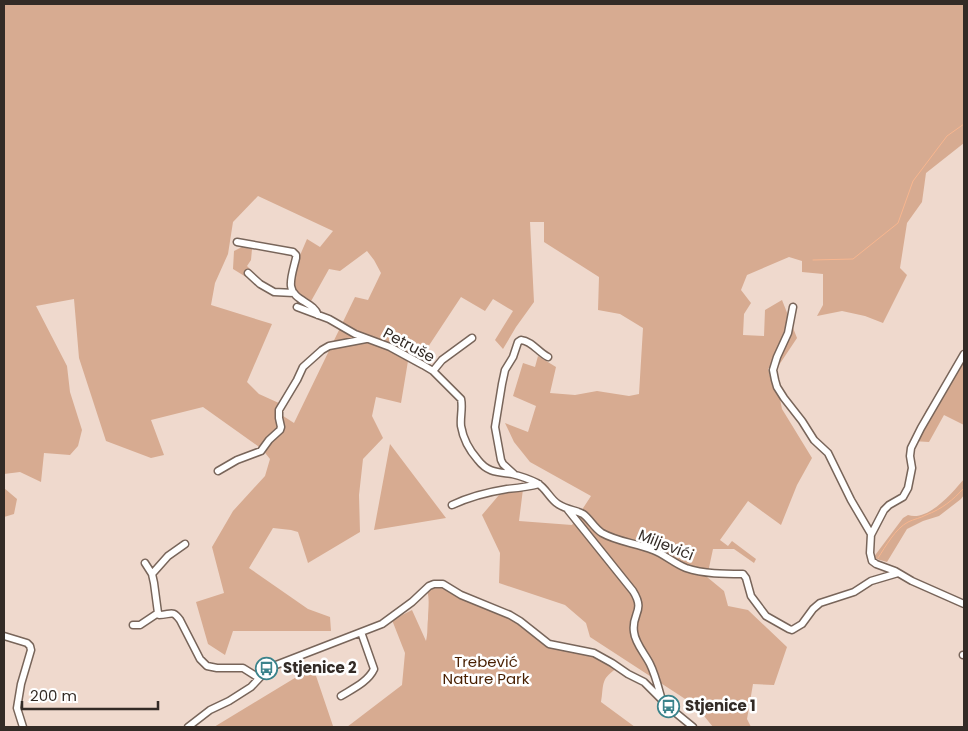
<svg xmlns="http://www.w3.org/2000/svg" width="968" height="731" font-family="Poppins,sans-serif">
<rect width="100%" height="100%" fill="#efd9cd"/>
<path fill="#d7ab91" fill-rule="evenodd" d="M 4,4 L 964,4 L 964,143 L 926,173 L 922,202 L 907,223 L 900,268 L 907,275 L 883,323 L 865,316 L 842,311 L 817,316 L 823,305 L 823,274 L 802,272 L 802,261 L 789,257 L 747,275 L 741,290 L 751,303 L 744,314 L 743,335 L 764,336 L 765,310 L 782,300 L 797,338 L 775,371 L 768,368 L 773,388 L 779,394 L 782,409 L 812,458 L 797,485 L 781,525 L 748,501 L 720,540 L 728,546 L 732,541 L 756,559 L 754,563 L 734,549 L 713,549 L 707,577 L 724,591 L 728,606 L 748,610 L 787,647 L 774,685 L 753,684 L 747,719 L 751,727 L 713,727 L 696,706 L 590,637 L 586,623 L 565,605 L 499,583 L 500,553 L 482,515 L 499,495 L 523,489 L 519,521 L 572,525 L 591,496 L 530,462 L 514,442 L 505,423 L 528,432 L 536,406 L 513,396 L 523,363 L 535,367 L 538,356 L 556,367 L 550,393 L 575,395 L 597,391 L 629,396 L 639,394 L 643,328 L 620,314 L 598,310 L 599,277 L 544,242 L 544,222 L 530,222 L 534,302 L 516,327 L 503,349 L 495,340 L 513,311 L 493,299 L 485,311 L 461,297 L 428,347 L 409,355 L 401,403 L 376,397 L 372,416 L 383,438 L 363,459 L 359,495 L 360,532 L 308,563 L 298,532 L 291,530 L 273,528 L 249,568 L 308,609 L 330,617 L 331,631 L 233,631 L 225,655 L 208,644 L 196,602 L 224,593 L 212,547 L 233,511 L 265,476 L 270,459 L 262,449 L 203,407 L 151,420 L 164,455 L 151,458 L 106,441 L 79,358 L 74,299 L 36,306 L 67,366 L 70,392 L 82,430 L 78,446 L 70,455 L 44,453 L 41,482 L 20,472 L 4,474 ZM 258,196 L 333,231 L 320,247 L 307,239 L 301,253 L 297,261 L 292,287 L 297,295 L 310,303 L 329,269 L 340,271 L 367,251 L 374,260 L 381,273 L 368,300 L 355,297 L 294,423 L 280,414 L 281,404 L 259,394 L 247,382 L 272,324 L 211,305 L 215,283 L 228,254 L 233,222 Z
M 242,247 L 252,249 L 251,260 L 247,266 L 251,270 L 246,277 L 233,269 L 234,251 Z
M 964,356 L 964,425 L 944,415 L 929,442 L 912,441 L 926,410 Z
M 390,444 L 446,518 L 374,530 Z
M 964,479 L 964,495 L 961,499 L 939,516 L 923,521 L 907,529 L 887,562 L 873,558 L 903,518 L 908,515 C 928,522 953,492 964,479 Z
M 4,488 L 17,499 L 14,514 L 4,517 Z
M 433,586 L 442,587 L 461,599 L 488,608 L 510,617 L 551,648 L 588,654 L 603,661 L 616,669 C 600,679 604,686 601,702 L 635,727 L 347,727 L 402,685 L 405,653 L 392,620 L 412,610 L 426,641 C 428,633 427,627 428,619 C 428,609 430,600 427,590 Z
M 313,667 L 333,726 L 339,727 L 214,727 Z"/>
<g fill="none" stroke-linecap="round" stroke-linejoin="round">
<path stroke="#f8b68f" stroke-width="1" d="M 813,260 L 853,259 L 898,223 L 913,181 L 947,136 L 964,124
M 878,558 C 886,546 895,529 908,522 C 914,519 921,518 926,515 C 942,509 953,500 964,488"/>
<defs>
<path id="minor" d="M 237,242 L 293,252 L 296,255 L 296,258 C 294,267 290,278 291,286 C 293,301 314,302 318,315
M 248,273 L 260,284 L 274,292 L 294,293
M 297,307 L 329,319 L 355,334 L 390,347 L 423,365 L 433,371 L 461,399 C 463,408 460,417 461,426 C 463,438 470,451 478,460 C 488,473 498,472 512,474 C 520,476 529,479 537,483 C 546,488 550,499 558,504 C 567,510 576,510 583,514 C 590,519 594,528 602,533 C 618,542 636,543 653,550 C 664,554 675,564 686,568 C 704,574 724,574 743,574 L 746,578 L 751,596 L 766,616 L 789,629 L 792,630 L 802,624 L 813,609 L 820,603 L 854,592 L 871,581 L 898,573
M 793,307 L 788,333 L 777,357 L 773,370 L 775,380 L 777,387 L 784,398 L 802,421 L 814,440 L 828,453 L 851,500 L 871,534 L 870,553 L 872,561 L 876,564 L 895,571 L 912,581 L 964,604
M 433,371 L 442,360 L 472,338
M 218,471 L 237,460 L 261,451 L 269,440 L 280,430 L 281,427 L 279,418 L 279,410 L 297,380 L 303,367 L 322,350 L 329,346 L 366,339
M 514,474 L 503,464 L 501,460 L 495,427 L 502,384 L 505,370 L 513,357 L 518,342 L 521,340 C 532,341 538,352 548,357
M 452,505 C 469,497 488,492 507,489 C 517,488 528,487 539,484
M 568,510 L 633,591 C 646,612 631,613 634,632 C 635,643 645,654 650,664 C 655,674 658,686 661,697
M 871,535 L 884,510 L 889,505 L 903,497 L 908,488 L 912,468 L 910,456 L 911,448 L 921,428 L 964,354
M 145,563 L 152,574 L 154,583 L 158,613 L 159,615 C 171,615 172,609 180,620 L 200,659 L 207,666 L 217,668 L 243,668 L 259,678
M 152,574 L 168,556 L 185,544
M 133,625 L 140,625 L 158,613
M 4,636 L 27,643 L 30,646 L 31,650 L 21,684 L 17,708 L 23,727
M 963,655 L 964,655
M 341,696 C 352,689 368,682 374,669 L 361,632
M 188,727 L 210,710 L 229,701 L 251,687 L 266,671 L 276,665 L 382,624 L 412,602 L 429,586 L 434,584 L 443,584 L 461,595 L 510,615 L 520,621 L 549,644 L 594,653 L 612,663 L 628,674 L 644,682 L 671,709 L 693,727"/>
</defs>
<use href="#minor" stroke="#78655a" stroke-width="9"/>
<use href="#minor" stroke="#fff" stroke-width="6"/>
</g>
<defs>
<symbol id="bus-ring" viewBox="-11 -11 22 22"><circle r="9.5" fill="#fff" stroke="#3b838b" stroke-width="1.5"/><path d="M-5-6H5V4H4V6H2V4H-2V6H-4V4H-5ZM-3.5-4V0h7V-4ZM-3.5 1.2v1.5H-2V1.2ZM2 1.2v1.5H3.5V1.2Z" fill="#3b838b"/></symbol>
</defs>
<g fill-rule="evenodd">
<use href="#bus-ring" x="254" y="656" width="25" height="25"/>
<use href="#bus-ring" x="656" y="694" width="25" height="25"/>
</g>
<g text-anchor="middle" stroke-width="5" stroke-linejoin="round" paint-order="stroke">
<g font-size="15" fill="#332b26" stroke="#fff">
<text transform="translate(409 345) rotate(28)" y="5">Petruše</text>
<text transform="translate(666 545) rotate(22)" y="5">Miljevići</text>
</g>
<g font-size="15" fill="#481f01" stroke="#fff">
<text x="486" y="667">Trebević<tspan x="486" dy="17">Nature Park</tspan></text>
</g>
<g font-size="15" font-weight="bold" fill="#332b26" stroke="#fff" text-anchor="start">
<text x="283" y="673">Stjenice 2</text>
<text x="685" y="711">Stjenice 1</text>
</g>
</g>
<rect width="968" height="731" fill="none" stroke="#332b26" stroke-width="10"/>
<path d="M22 701v8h136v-8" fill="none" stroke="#332b26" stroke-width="2.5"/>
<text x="30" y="701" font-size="15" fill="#332b26" stroke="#ffffff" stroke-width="4" paint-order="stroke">200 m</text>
</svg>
